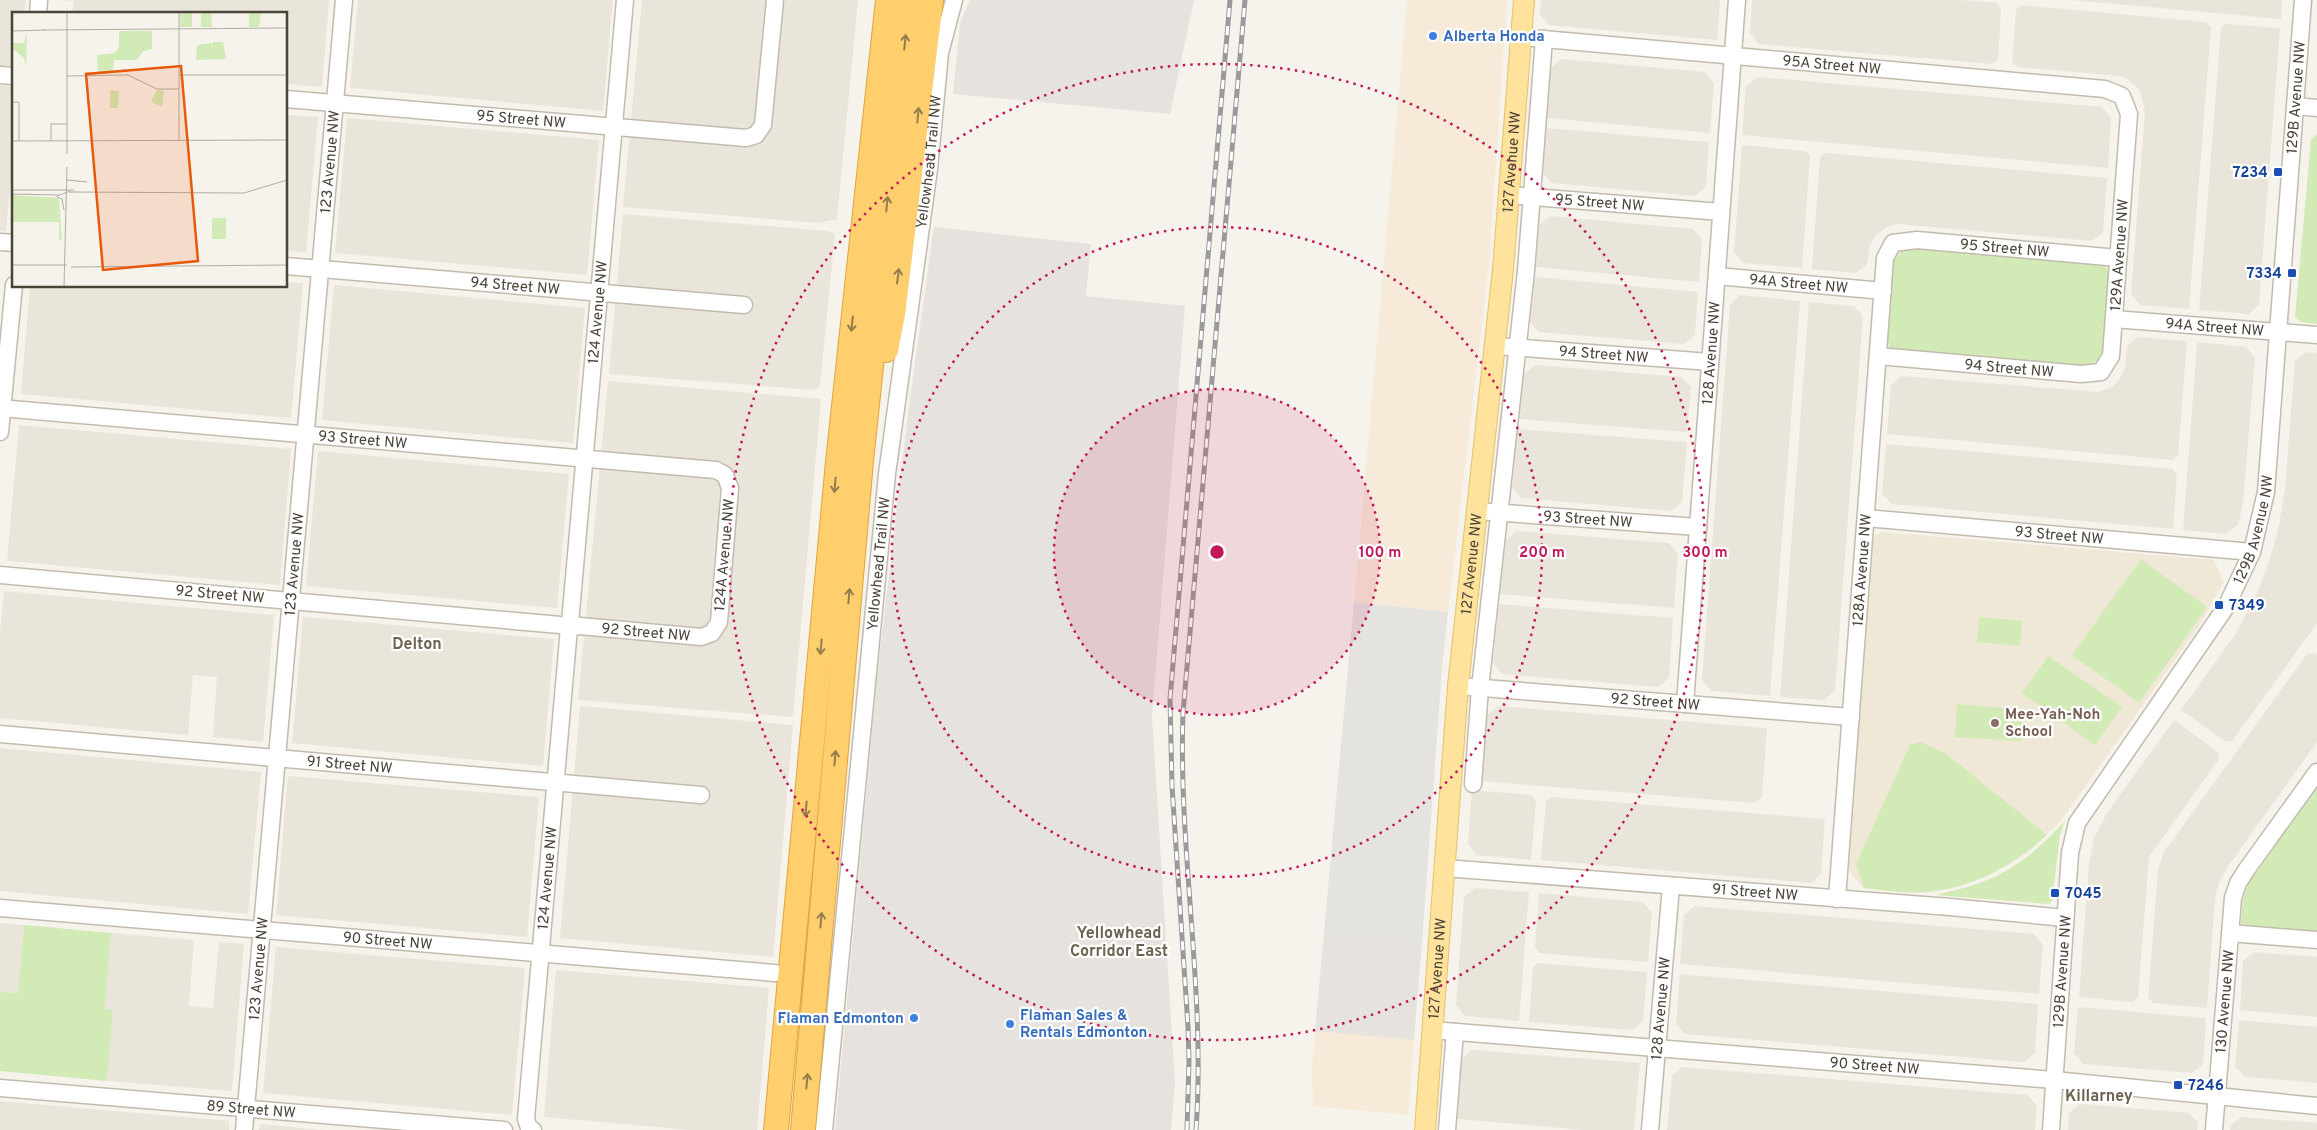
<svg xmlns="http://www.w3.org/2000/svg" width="2317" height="1130" font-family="Overpass,sans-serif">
<rect width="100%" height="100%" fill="#f6f3ec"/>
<path fill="#eae5da" d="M 0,0 L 26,0 L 24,14 L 14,14 L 14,67 L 0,66 Z
M 64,0 L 329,0 L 322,87 L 286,84 L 286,14 L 72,14 L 74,1 Z
M 358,0 L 613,0 L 603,111 L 350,88 Z
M 642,0 L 858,0 L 837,219 L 818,223 L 623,207 Z
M 1541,0 L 1720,0 L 1717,40 L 1549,25 L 1540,15 Z
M 1752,0 L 1960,0 L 1997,3 L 2001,9 L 1998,60 L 1992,64 L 1759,44 L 1750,33 Z
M 2072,0 L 2282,0 L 2281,19 Z
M 2021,5 L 2206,22 L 2211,27 L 2189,309 L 2140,305 L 2131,294 L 2145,111 L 2140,91 L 2130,81 L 2120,76 L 2017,67 L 2012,61 L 2016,10 Z
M 2226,24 L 2280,28 L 2259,305 L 2249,314 L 2199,310 L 2221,28 Z
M 1561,59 L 1704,72 L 1714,83 L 1710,133 L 1547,118 L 1551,68 Z
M 1757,77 L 2102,107 L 2111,118 L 2108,168 L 1742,135 L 1746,86 Z
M 0,85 L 14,86 L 14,143 L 6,231 L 0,231 Z
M 286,115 L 318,117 L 306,252 L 286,251 Z
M 347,118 L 599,140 L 587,275 L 335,253 Z
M 1546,128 L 1709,142 L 1706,187 L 1695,196 L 1552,183 L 1543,173 Z
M 1742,145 L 1806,151 L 1810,156 L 1802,268 L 1743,263 L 1734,252 Z
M 1826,153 L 2107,178 L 2103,232 L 2092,241 L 1897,224 L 1887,227 L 1875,236 L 1870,245 L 1867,264 L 1856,273 L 1812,269 L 1820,157 Z
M 623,214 L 828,231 L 835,234 L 820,386 L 815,390 L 609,374 Z
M 1550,216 L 1693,229 L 1702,239 L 1699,282 L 1536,267 L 1539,225 Z
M 1535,277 L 1698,292 L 1695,335 L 1684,344 L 1539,332 L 1530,322 Z
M 286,282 L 303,283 L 291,418 L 21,394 L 30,286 L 286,286 Z
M 334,285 L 585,308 L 573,443 L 322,420 Z
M 1740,295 L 1800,301 L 1770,696 L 1711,691 L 1702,680 L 1730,305 Z
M 1809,302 L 1854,306 L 1863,316 L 1835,691 L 1824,700 L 1780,697 Z
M 2138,337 L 2187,341 L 2178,455 L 2173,460 L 1887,434 L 1891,385 L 1901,376 L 2098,392 L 2112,387 L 2119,380 L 2125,368 L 2127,346 Z
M 2197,342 L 2246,347 L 2255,358 L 2243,503 L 2238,525 L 2226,534 L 2183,530 Z
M 2306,352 L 2317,353 L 2317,623 L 2233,740 L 2226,742 L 2181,710 L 2236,633 L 2255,598 L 2269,562 L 2279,526 L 2285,489 L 2295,361 Z
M 1535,365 L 1682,377 L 1691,387 L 1687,432 L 1519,419 L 1524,374 Z
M 608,381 L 821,399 L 793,717 L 578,700 Z
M 19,425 L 291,449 L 280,585 L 7,561 Z
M 1518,429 L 1687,442 L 1682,502 L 1672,511 L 1521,498 L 1512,488 Z
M 1886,444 L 2172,469 L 2177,475 L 2173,529 L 1892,504 L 1882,494 Z
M 318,451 L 569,474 L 557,608 L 306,586 Z
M 1517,531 L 1669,543 L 1678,554 L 1674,608 L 1500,594 L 1506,540 Z
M 4,591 L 274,615 L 263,742 L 213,737 L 217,677 L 193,675 L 188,735 L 0,718 L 0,632 Z
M 1499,604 L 1673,618 L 1669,678 L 1658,687 L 1502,674 L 1493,663 Z
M 303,617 L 554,639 L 543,766 L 292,743 Z
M 2314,653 L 2317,655 L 2317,742 L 2229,865 L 2219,882 L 2215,900 L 2207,1008 L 2153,1003 L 2148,998 L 2152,948 L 2158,870 L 2164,852 L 2307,654 Z
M 580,706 L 793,725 L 773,957 L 560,938 Z
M 1498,706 L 1767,728 L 1762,797 L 1754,803 L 1482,781 L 1487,715 Z
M 2174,720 L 2218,752 L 2219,759 L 2149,857 L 2138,997 L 2133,1002 L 2079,997 L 2089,864 L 2094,838 L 2107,813 Z
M 0,748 L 261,772 L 248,914 L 0,891 Z
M 288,776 L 539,797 L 527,937 L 276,915 Z
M 1472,790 L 1531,795 L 1536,800 L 1531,860 L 1477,855 L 1468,844 Z
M 1551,797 L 1825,819 L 1821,874 L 1811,883 L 1541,860 L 1546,801 Z
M 1475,888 L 1529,892 L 1519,1021 L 1465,1016 L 1456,1005 L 1464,897 Z
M 1539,893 L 1642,902 L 1652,912 L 1648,962 L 1539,953 L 1535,947 Z
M 1695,906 L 2034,934 L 2043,945 L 2039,994 L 1680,964 L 1684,915 Z
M 0,923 L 24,925 L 18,994 L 0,992 Z
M 111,933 L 194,940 L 189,1006 L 213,1008 L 219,942 L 244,944 L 232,1091 L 107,1081 L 113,1011 L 105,1010 Z
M 276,947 L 525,968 L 512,1115 L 263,1093 Z
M 2254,952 L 2317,957 L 2317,1017 L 2240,1010 L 2243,961 Z
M 1538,963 L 1647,972 L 1643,1021 L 1633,1030 L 1529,1022 L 1533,967 Z
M 556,970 L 769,988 L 757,1130 L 692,1130 L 544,1117 Z
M 1680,974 L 2038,1004 L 2035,1053 L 2024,1062 L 1685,1034 L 1676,1024 Z
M 2078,1007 L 2206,1018 L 2203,1064 L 2192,1073 L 2083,1064 L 2074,1053 Z
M 2239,1020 L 2317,1027 L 2317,1083 L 2245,1077 L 2235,1067 Z
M 1472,1050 L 1640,1063 L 1634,1130 L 1583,1130 L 1457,1119 L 1462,1059 Z
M 1682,1067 L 2028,1095 L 2037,1106 L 2035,1130 L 1667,1130 L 1672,1076 Z
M 0,1101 L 229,1121 L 229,1130 L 0,1130 Z
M 2080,1104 L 2189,1113 L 2198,1123 L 2197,1130 L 2068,1130 L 2069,1113 Z
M 2241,1117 L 2317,1123 L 2317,1130 L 2230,1130 L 2230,1126 Z
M 260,1124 L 322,1130 L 259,1130 Z"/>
<path fill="#f7ead8" d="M 1407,0 L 1507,0 L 1489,263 L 1448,612 L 1354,602 Z
M 1315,1031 L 1414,1040 L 1408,1115 L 1313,1106 L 1312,1067 Z"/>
<path fill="#e6e2dd" d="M 970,0 L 1194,0 L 1170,114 L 953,94 L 960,23 Z
M 934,227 L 1091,244 L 1086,296 L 1185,306 L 1152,717 L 1175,1082 L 1171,1130 L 835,1130 L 878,668 L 908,413 Z
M 1324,933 L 1422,942 L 1414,1040 L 1315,1031 Z"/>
<path fill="#efe8d6" d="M 1881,532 L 2214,560 L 2224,582 L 2201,623 L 2060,822 L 2028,852 L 2012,863 L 1970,883 L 1946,889 L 1924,892 L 1864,888 L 1849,871 L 1873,537 Z"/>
<path fill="#d2eab5" d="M 2317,134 L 2317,324 L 2301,322 L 2295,317 L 2311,140 Z
M 1916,248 L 2104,265 L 2110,272 L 2104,348 L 2098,361 L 2085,366 L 1890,348 L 1887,341 L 1893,262 L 1902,250 Z
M 2141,559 L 2207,607 L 2139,703 L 2072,655 Z
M 1979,617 L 2022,621 L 2020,646 L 1977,642 Z
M 2048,656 L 2122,707 L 2095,745 L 2022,693 Z
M 1957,704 L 2024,710 L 2021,741 L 1955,737 Z
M 1920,742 L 1945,753 L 2047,835 C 2012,866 1974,888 1926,892 C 1906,894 1884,890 1864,888 L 1856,864 L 1910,745 Z
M 2317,787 L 2317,931 L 2246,925 L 2241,923 L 2243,899 L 2249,883 Z
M 2065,821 L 2060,835 L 2052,901 L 2049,904 L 1936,895 C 1999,881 2021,867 2065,821 Z
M 24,925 L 111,933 L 105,1009 L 113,1010 L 107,1081 L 0,1071 L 0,992 L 18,993 Z"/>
<path fill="#e5e3e0" d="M 1354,602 L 1448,612 L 1442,669 L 1422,942 L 1324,933 Z"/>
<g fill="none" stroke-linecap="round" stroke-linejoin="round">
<defs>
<g id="minor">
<path d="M 38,14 L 39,0"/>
<path id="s1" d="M 1522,37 L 2105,89 L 2122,96 L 2129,114 L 2111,356 L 2101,372 L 2081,374 L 1878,356"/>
<path d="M 0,75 L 14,76"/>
<path id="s2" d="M 286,99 L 746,138 L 756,135 L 763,125 L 775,0"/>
<path d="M 2296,106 L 2317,108"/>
<path id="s3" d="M 1509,195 L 1721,212"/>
<path d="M 0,242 L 14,243"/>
<path id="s4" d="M 286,266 L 744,305"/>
<path id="s5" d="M 1717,276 L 1883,291"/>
<path id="s6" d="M 2114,319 L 2317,335"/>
<path id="s7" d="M 1496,346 L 1710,362"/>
<path id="s8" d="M 0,408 L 716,470 L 725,475 L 730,488 L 719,622 L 712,633 L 701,637 L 580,626 L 569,628 L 560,625 L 0,575"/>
<path d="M 0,432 L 14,285"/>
<path id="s9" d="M 1477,511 L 1698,527"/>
<path id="s10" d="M 1866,518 L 2252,552"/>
<path id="s11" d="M 570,623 L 625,0"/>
<path id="s12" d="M 1458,686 L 1851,717"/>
<path id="s13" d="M 1685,704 L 1737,0"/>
<path id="s14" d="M 0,734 L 701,795"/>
<path d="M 1473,784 L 1480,688 L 1526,271 L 1544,39"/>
<path id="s15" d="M 1445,868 L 1950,907 L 2065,918"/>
<path id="s16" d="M 1837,899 L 1885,258 L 1893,243 L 1917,240 L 2118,258"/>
<path id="s17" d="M 0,908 L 775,973"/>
<path d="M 2230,933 L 2317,940"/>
<path id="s18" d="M 1432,1030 L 2054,1080 L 2317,1106"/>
<path id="s19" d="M 0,1088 L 504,1130"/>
<path id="s20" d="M 244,1130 L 344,0"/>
<path id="s21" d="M 533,1130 L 529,1128 L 526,1119 L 569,628"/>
<path id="s22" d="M 824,1130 L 887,474 L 929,169 L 940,53 L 954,0"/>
<path d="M 1447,1130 L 1455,1032"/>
<path id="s23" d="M 1650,1130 L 1671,886"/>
<path id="s24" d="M 2051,1130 L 2070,853 L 2077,823 L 2226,607 L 2252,552 L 2266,492 L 2303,0"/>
<path id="s25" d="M 2214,1130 L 2233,898 L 2238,883 L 2247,869 L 2317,772"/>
</g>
<g id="major">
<path id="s26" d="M 1425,1130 L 1458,686 L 1503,269 L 1524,0"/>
</g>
<path id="highway" d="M 886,350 L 893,314 L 931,0
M 776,1130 L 838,462 L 888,0
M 803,1130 L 861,461 L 910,0"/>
</defs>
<use href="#minor" stroke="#c2bbae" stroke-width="19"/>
<use href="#major" stroke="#e6c16a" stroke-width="22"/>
<use href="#highway" stroke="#e0a43c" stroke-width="26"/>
<use href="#minor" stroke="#fff" stroke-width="16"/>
<use href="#major" stroke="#ffe39c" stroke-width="20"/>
<use href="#highway" stroke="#ffcf6e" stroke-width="24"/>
<defs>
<path id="rail" d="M 1187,1130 L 1189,1061 L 1188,1027 L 1172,786 L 1170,699 L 1230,0
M 1196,1130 C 1206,991 1178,852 1183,713 L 1245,0"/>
</defs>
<use href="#rail" stroke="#9a9a9a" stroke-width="5"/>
<use href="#rail" stroke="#fff" stroke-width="3" stroke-dasharray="9" stroke-linecap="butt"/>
</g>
<defs><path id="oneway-shaft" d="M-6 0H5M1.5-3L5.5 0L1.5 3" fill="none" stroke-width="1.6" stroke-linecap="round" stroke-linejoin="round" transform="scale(1.25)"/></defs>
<g stroke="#937c4e">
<use href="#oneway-shaft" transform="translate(905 42) rotate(-84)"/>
<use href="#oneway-shaft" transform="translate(918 115) rotate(-85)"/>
<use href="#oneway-shaft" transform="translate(887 204) rotate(-84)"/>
<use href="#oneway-shaft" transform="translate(898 276) rotate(-83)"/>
<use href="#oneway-shaft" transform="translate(852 324) rotate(96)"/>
<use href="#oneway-shaft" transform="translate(835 485) rotate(95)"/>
<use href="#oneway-shaft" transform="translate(849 596) rotate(-85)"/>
<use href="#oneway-shaft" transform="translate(821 647) rotate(95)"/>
<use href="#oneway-shaft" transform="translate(835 758) rotate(-85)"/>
<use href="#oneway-shaft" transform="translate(806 809) rotate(95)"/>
<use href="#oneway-shaft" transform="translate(821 920) rotate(-85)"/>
<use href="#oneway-shaft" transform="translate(807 1081) rotate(-85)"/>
</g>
<circle cx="1217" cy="552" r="163" fill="#c2185b" fill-opacity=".12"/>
<g fill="none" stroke="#c2185b" stroke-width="2.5" stroke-dasharray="2.5 5">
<circle cx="1217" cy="552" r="163"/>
<circle cx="1217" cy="552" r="325"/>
<circle cx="1217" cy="552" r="488"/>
</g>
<g fill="#3f7fe0" stroke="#fff" stroke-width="2">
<circle cx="1433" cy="36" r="5"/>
<circle cx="914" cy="1018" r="5"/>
<circle cx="1010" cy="1024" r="5"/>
</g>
<g fill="#1a4fb4" stroke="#fff" stroke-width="2">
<rect x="2273" y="167" width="10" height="10" rx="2.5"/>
<rect x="2287" y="268" width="10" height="10" rx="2.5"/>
<rect x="2214" y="600" width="10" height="10" rx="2.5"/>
<rect x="2050" y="888" width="10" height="10" rx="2.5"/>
<rect x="2173" y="1080" width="10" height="10" rx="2.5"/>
</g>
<circle fill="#8d6e63" stroke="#fff" stroke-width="2" cx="1995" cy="723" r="5"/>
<g text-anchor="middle" stroke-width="4.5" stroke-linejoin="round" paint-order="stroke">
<g font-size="15" font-weight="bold" fill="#366cbe" stroke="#fff" text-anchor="start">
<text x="1443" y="41">Alberta Honda</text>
<text x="1020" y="1020">Flaman Sales &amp;<tspan x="1020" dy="17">Rentals Edmonton</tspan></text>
<text x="904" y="1023" text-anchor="end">Flaman Edmonton</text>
</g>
<g font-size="15" fill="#4b4439" stroke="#fff">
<text dy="5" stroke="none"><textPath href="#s1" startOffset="311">95A Street NW</textPath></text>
<text dy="5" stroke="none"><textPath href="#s24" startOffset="1089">129B Avenue NW</textPath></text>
<text dy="5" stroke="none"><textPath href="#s2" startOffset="236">95 Street NW</textPath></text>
<text dy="5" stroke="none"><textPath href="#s20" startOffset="972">123 Avenue NW</textPath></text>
<text dy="5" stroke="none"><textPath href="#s22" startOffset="974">Yellowhead Trail NW</textPath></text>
<text dy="5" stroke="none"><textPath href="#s26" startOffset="972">127 Avenue NW</textPath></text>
<text dy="5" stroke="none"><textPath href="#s3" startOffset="91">95 Street NW</textPath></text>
<text dy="5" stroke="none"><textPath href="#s16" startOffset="772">95 Street NW</textPath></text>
<text transform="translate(2119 255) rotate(-86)" y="5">129A Avenue NW</text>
<text dy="5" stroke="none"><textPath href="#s5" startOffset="82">94A Street NW</textPath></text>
<text dy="5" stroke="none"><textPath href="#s4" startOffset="230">94 Street NW</textPath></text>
<text dy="5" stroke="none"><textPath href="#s11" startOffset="312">124 Avenue NW</textPath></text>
<text dy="5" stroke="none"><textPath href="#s6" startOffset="101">94A Street NW</textPath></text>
<text dy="5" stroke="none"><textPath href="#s13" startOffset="352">128 Avenue NW</textPath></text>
<text dy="5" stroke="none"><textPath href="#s7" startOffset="108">94 Street NW</textPath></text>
<text transform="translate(2009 368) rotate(5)" y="5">94 Street NW</text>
<text dy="5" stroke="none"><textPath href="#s8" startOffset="364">93 Street NW</textPath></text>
<text dy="5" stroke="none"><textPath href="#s9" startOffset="111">93 Street NW</textPath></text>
<text dy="5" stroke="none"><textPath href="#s24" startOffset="654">129B Avenue NW</textPath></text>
<text dy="5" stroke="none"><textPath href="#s10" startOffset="194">93 Street NW</textPath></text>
<text transform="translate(724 555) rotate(-85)" y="5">124A Avenue NW</text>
<text dy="5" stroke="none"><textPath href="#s22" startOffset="569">Yellowhead Trail NW</textPath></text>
<text dy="5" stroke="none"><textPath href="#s20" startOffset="568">123 Avenue NW</textPath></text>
<text dy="5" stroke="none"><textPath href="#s26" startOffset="568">127 Avenue NW</textPath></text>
<text dy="5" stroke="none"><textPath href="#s16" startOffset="330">128A Avenue NW</textPath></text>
<text transform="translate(220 594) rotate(5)" y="5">92 Street NW</text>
<text transform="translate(646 632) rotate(5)" y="5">92 Street NW</text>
<text dy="5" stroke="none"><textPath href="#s12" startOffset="198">92 Street NW</textPath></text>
<text dy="5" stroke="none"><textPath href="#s14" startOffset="351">91 Street NW</textPath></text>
<text dy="5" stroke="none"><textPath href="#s21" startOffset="256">124 Avenue NW</textPath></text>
<text dy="5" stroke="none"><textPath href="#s15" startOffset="311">91 Street NW</textPath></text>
<text dy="5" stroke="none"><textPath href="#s17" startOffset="389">90 Street NW</textPath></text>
<text dy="5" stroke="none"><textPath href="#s20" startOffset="162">123 Avenue NW</textPath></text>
<text dy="5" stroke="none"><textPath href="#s26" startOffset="162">127 Avenue NW</textPath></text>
<text dy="5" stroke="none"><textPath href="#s24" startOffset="159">129B Avenue NW</textPath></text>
<text dy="5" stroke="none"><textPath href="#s25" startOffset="129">130 Avenue NW</textPath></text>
<text dy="5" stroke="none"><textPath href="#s23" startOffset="122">128 Avenue NW</textPath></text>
<text dy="5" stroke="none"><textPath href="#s18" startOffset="444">90 Street NW</textPath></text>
<text dy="5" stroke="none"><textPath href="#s19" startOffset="252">89 Street NW</textPath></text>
</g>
<g font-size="15" font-weight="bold" fill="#164399" stroke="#fff" text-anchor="start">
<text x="2268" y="177" text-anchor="end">7234</text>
<text x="2282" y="278" text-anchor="end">7334</text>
<text x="2229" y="610">7349</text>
<text x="2065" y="898">7045</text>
<text x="2188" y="1090">7246</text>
</g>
<g font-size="15" font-weight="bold" fill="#785e54" stroke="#fff" text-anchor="start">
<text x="2005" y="719">Mee-Yah-Noh<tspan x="2005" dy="17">School</tspan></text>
</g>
<g font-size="16" font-weight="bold" fill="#6e6250" stroke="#fff">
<text x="417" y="649">Delton</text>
<text x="1119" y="938">Yellowhead<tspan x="1119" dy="18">Corridor East</tspan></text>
<text x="2099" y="1101">Killarney</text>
</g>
</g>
<g transform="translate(12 12)">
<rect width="275" height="275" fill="#f6f3ec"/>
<path d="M 168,0 L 180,0 L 180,15 L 168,15 ZM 189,0 L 199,0 L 200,15 L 189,15 ZM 237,0 L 249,0 L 247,15 L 237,15 ZM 107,19 L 140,19 L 140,37 L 131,39 L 125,48 L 102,48 L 101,61 L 86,62 L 85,43 L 103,41 L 107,35 ZM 15,20 L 14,55 L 12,46 L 0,36 L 0,31 L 12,31 ZM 201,30 L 211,30 L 214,47 L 184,48 L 185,33 L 200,31 L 201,37 ZM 98,78 L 107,79 L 106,96 L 98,96 ZM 145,78 L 152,79 L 150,95 L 139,90 ZM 0,183 L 47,186 L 50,227 L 47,228 L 47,210 L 0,210 ZM 200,206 L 214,206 L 214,227 L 200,227 Z" fill="#d2eab5"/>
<path fill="none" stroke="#b2ada4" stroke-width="1" d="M 167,0 L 167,129M 31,18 L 275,16M 0,19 L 33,18M 167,63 L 275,63M 54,64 L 116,63 L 145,77 L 167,77M 0,90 L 7,90 L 7,129M 0,129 L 275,128M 39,129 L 39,112 L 55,112M 55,142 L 55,0M 55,168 L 75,170M 0,178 L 62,178M 57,180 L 232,181 L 275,168M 0,182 L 48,183 L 58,179M 44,184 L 50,187 L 52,198M 0,253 L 55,253M 59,255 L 275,253M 52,275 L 55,155"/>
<path fill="#e8590c" fill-opacity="0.15" stroke="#e8590c" stroke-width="2.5" d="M 169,54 L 186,249 L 91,258 L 74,62 Z"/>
<rect width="275" height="275" fill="none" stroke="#4b4439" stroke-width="2.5"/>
</g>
<circle cx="1217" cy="552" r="8" fill="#c2185b" stroke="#fff" stroke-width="2.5"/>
<g font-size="15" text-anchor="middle" font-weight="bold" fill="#c2185b" stroke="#fff" stroke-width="4.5" stroke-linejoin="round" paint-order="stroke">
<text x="1380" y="557">100 m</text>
<text x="1542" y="557">200 m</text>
<text x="1705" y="557">300 m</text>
</g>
</svg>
